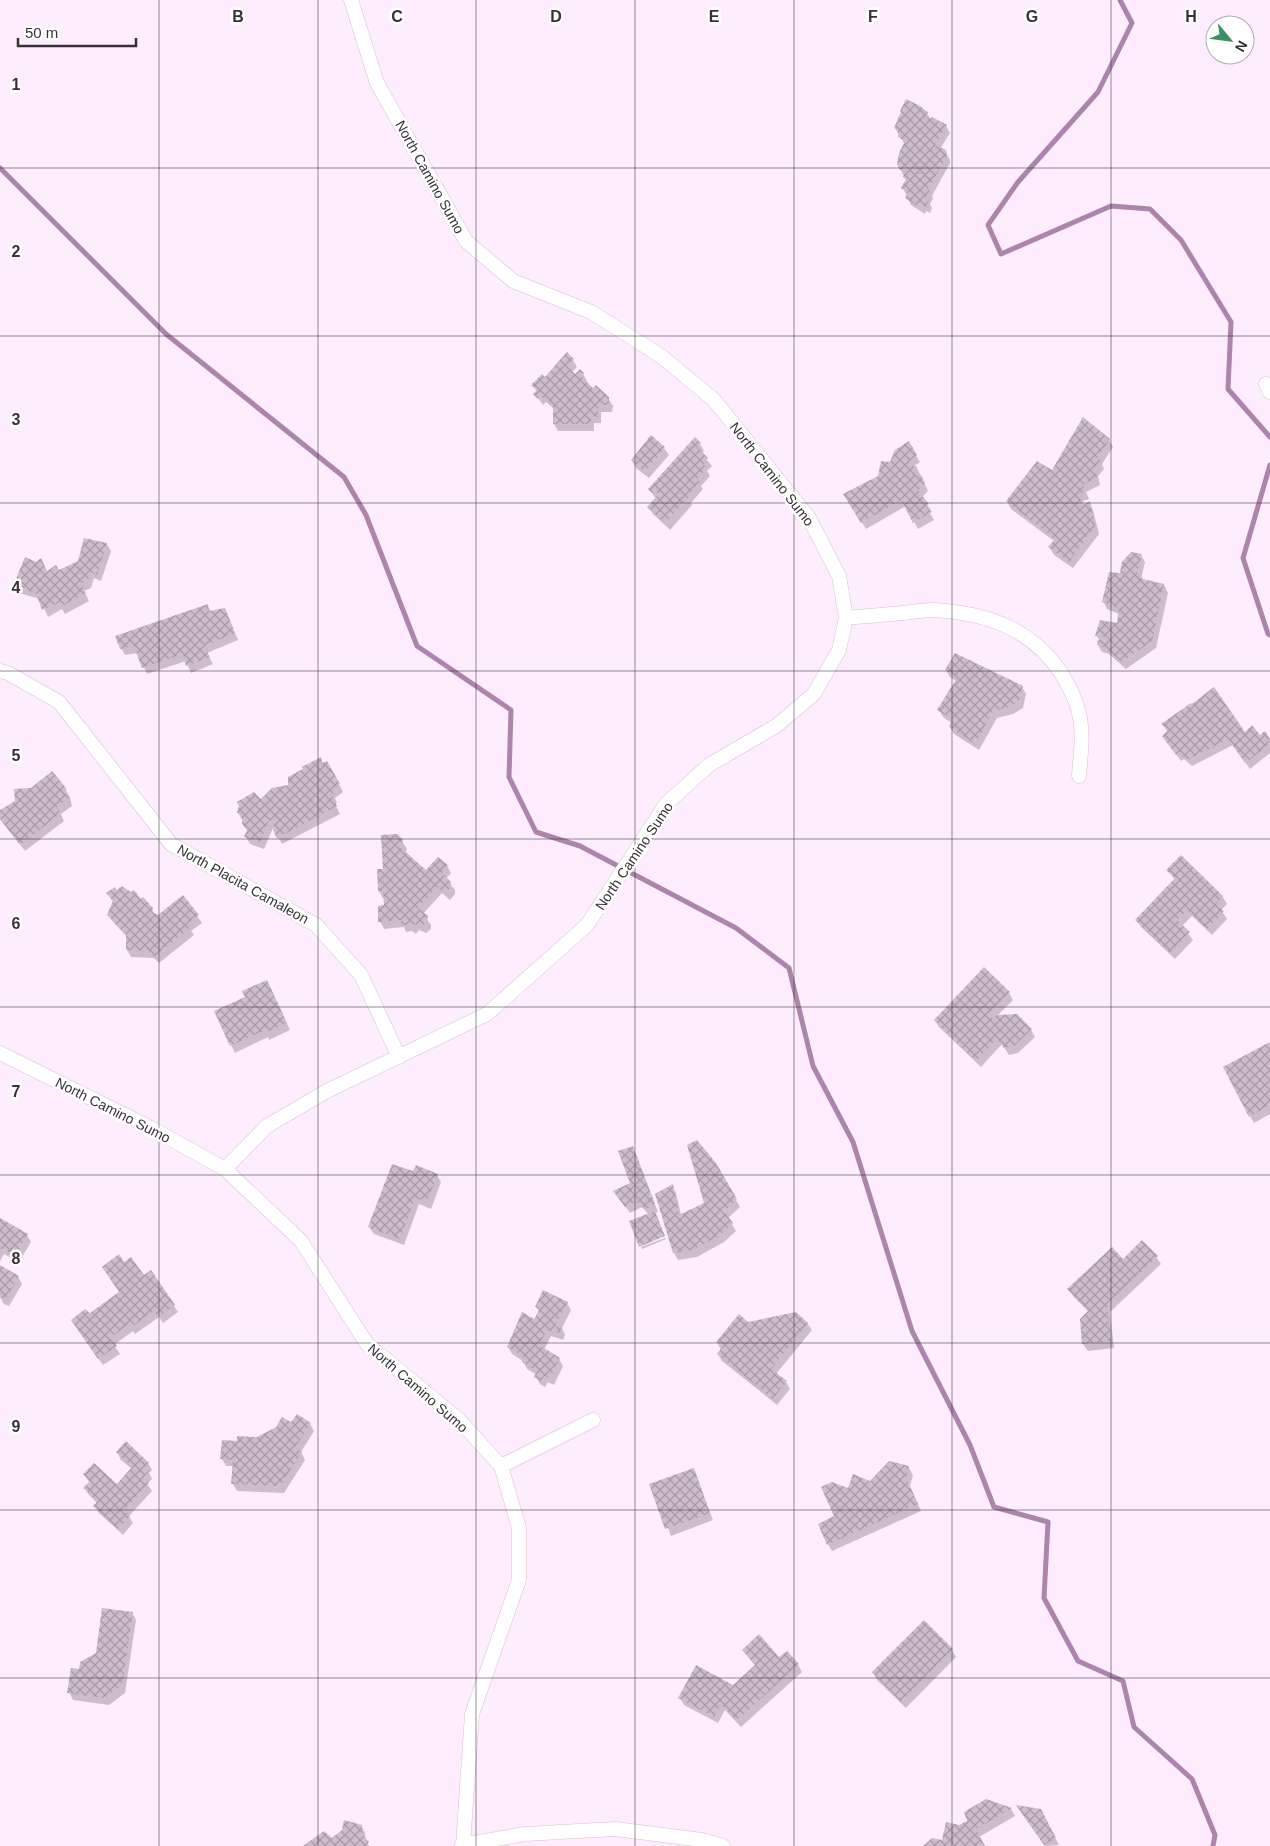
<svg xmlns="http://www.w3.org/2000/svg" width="1270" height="1846" font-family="Helvetica,sans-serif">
<defs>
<pattern id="building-cross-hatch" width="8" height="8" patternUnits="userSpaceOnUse" patternTransform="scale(1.25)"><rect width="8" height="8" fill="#cebccd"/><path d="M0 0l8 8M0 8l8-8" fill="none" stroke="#a899a7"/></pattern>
</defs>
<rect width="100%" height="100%" fill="#feedfe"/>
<path fill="#0003" d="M 927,113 L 931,120 L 946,126 L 950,133 L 940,149 L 946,153 L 950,160 L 950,163 L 932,196 L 933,199 L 930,204 L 932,208 L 930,213 L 926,211 L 925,214 L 911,205 L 903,188 L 906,181 L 900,168 L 898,159 L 905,145 L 895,128 Z
M 573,360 L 577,367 L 572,372 L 575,376 L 583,374 L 587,381 L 585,383 L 593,390 L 608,398 L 613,406 L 612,412 L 601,412 L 601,423 L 594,423 L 594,431 L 558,431 L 554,424 L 554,411 L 552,407 L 546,402 L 543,405 L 535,394 L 537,392 L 533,385 Z
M 1109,440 L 1113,447 L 1102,464 L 1104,469 L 1098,476 L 1100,485 L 1086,492 L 1089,499 L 1083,501 L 1084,506 L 1089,503 L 1093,510 L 1099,534 L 1073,568 L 1054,555 L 1050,548 L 1054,541 L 1011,509 L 1007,501 L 1052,471 Z
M 908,443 L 920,462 L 913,467 L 917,468 L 928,491 L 922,497 L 932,512 L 930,513 L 934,520 L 918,529 L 906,506 L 866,529 L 845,494 L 880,477 Z
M 700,444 L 704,451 L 701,453 L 712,466 L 707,471 L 710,476 L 701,486 L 703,489 L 691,503 L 692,505 L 670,530 L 653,514 L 649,507 L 656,499 L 650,490 Z
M 664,448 L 669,455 L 649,478 L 636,468 L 632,461 Z
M 107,544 L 111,551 L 101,581 L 94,578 L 91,588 L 84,591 L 89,601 L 65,614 L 62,609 L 48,617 L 40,599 L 19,593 L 15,585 L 48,573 L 58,571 L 79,562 Z
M 1141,555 L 1145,562 L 1141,579 L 1164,585 L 1168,593 L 1156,648 L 1126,669 L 1109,654 L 1102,652 L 1098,645 L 1100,642 L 1097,636 L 1118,624 L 1119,614 L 1107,609 L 1103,601 L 1121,575 Z
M 207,605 L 211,612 L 225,609 L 238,640 L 207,653 L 213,664 L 191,673 L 186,661 L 147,674 L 138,653 L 125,655 L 121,648 Z
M 946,670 L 1022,687 L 1026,694 L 1023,708 L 1013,714 L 997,718 L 979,750 L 954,734 L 950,727 L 952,723 L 943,717 L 939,710 L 956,681 L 950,677 Z
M 1163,724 L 1259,737 L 1264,732 L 1270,741 L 1270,753 L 1250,769 L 1233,745 L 1192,766 L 1184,759 L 1181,761 L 1168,743 L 1167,731 Z
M 321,759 L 323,764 L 331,769 L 343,792 L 335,798 L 337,803 L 335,804 L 340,814 L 282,844 L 273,828 L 264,849 L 250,844 L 246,837 L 248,832 L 238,812 L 289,786 Z
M 65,789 L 70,797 L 72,806 L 61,814 L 64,821 L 25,851 L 1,820 L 0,812 L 16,801 Z
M 402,841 L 407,849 L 405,853 L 426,872 L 447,866 L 451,873 L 446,879 L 455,890 L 455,894 L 450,900 L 442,893 L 423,914 L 431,925 L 431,929 L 426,933 L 419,930 L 416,934 L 412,931 L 406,932 L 404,927 L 384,929 L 380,921 L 385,907 L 385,898 L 383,898 L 379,891 L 384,870 Z
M 1168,870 L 1222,896 L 1227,904 L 1221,910 L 1227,919 L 1212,935 L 1192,916 L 1182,926 L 1193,940 L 1175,959 L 1141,927 L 1137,920 L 1175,880 Z
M 117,892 L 152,909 L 155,915 L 159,916 L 197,916 L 202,923 L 191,931 L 194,935 L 159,963 L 154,958 L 131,957 L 127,950 L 127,937 L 113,922 L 109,915 L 113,902 L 108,893 Z
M 270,988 L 290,1030 L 269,1040 L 268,1037 L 235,1053 L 215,1012 Z
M 1009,993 L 1013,1000 L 997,1016 L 1031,1030 L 1035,1037 L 1018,1053 L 1009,1055 L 1002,1044 L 981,1067 L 939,1027 L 935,1020 Z
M 1270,1043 L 1270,1114 L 1254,1123 L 1224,1068 Z
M 632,1148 L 658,1212 L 649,1215 L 642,1207 L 630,1213 L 619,1198 L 631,1184 Z
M 715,1163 L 740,1207 L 728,1218 L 736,1231 L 724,1242 L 697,1257 L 678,1260 L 674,1253 L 672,1186 L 676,1193 L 681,1215 L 706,1204 Z
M 414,1173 L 437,1175 L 441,1182 L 431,1209 L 419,1204 L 404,1245 L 374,1234 L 369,1227 Z
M 0,1219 L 27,1235 L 31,1242 L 19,1262 L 4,1254 L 0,1261 Z
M 665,1238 L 666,1239 L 642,1249 L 641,1247 Z
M 1156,1257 L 1161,1264 L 1110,1312 L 1114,1348 L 1088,1351 L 1083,1344 L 1089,1312 L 1073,1296 L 1069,1289 L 1123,1261 Z
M 124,1263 L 144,1277 L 174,1306 L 178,1312 L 163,1323 L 159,1317 L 135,1334 L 133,1331 L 114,1345 L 120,1354 L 103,1365 L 76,1327 L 90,1314 L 120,1293 Z
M 0,1267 L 18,1277 L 22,1284 L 9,1306 L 4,1304 L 0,1297 Z
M 567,1303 L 571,1310 L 562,1328 L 565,1335 L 563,1340 L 551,1336 L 544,1350 L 559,1359 L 563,1366 L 554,1385 L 548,1382 L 545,1387 L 540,1384 L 536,1377 L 537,1375 L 527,1369 L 523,1361 L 512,1354 L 508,1347 L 534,1321 L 539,1312 L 536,1307 Z
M 748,1323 L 807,1323 L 812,1330 L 776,1374 L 786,1382 L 790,1389 L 777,1405 L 722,1361 L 718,1354 L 721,1350 L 717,1342 Z
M 292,1424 L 310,1424 L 314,1431 L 301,1452 L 305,1460 L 284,1493 L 237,1491 L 233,1484 L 234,1466 L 226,1466 L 222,1459 L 238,1442 L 257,1438 Z
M 117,1452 L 148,1463 L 152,1470 L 149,1473 L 152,1479 L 147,1484 L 152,1491 L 129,1516 L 133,1523 L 123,1535 L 99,1513 L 95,1506 L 97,1503 L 89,1495 L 85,1488 L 90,1483 L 84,1475 L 117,1486 L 132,1469 L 121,1460 Z
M 889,1462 L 909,1468 L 913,1475 L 910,1486 L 921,1511 L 832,1551 L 828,1544 L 836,1517 L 849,1489 L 870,1482 Z
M 693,1469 L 713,1520 L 671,1536 L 651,1485 Z
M 132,1613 L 136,1620 L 125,1693 L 109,1705 L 73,1700 L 69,1692 L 80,1670 L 97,1654 Z
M 924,1622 L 952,1650 L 956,1657 L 906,1708 L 877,1680 L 873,1672 Z
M 743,1650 L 798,1665 L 802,1672 L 741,1727 L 725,1710 L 718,1723 L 684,1705 L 680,1698 L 733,1686 L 756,1666 Z
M 987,1801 L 1011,1809 L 1015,1816 L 979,1837 L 984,1846 L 925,1846 L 943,1842 L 959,1827 L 968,1821 Z
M 1021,1812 L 1044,1817 L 1059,1845 L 1045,1846 Z
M 361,1826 L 365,1833 L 366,1841 L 369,1846 L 304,1846 L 332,1839 Z"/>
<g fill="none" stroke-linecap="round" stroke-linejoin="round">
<path stroke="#ab85ab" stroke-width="5" d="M 1120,0 L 1132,23 L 1098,92 L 1018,182 L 988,225 L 1001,254 L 1111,206 L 1150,209 L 1181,240 L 1231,322 L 1228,389 L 1270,437
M 0,168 L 166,334 L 344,477 L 366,515 L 417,646 L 511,710 L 509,777 L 536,832 L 580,846 L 736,928 L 789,968 L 813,1066 L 853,1142 L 912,1331 L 970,1445 L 994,1507 L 1048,1522 L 1044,1598 L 1078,1661 L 1123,1681 L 1134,1727 L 1192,1779 L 1215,1835 L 1213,1846
M 1270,465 L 1243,558 L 1268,634 L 1270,635"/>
</g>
<path fill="url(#building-cross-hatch)" d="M 906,99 L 922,107 L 922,108 L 928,112 L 925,116 L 930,119 L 932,117 L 947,125 L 935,145 L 946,150 L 947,156 L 928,189 L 930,191 L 926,198 L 929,200 L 926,207 L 922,205 L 920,208 L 905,198 L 908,193 L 901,188 L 906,179 L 903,177 L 905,173 L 899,169 L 897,164 L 899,153 L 905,141 L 898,137 L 898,131 L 894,128 L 901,112 L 900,111 Z
M 567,352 L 574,359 L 567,366 L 575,374 L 580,369 L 584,373 L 581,376 L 593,388 L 596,385 L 609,397 L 609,405 L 598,405 L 598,417 L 591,416 L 591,424 L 553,424 L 553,404 L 549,404 L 549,400 L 545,400 L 541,396 L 538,399 L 533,394 L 537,390 L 531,385 L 542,374 L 545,377 Z
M 1083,417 L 1110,439 L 1097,458 L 1101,461 L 1095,468 L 1097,477 L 1083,485 L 1086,492 L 1080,494 L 1081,506 L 1090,501 L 1095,526 L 1069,562 L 1048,547 L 1055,539 L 1006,501 L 1037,461 L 1052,470 Z
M 651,435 L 665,447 L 645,472 L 631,460 Z
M 695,437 L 701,443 L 697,447 L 708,458 L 703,464 L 707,468 L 697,479 L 700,482 L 687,496 L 689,497 L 665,523 L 647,507 L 659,494 L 654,490 L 652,493 L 648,489 Z
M 909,441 L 917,455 L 909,461 L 911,465 L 917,467 L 915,475 L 921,475 L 925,483 L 918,490 L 929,504 L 926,506 L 931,512 L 913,523 L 901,500 L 861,523 L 843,494 L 878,476 L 881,461 L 890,462 L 895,450 Z
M 84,538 L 107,543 L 97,575 L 90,572 L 88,581 L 81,584 L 86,593 L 60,607 L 58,603 L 42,610 L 36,593 L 13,586 L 25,557 L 36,562 L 41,558 L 47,571 L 56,565 L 59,570 L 78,561 Z
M 1131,552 L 1142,554 L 1137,573 L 1143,579 L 1164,584 L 1152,641 L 1122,662 L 1104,647 L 1097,645 L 1098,640 L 1107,641 L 1108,637 L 1095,636 L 1100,620 L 1117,623 L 1119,608 L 1102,602 L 1109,572 L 1120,573 L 1122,562 Z
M 208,604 L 209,611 L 225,608 L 235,633 L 204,646 L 210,657 L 186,666 L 183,654 L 142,668 L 134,646 L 120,649 L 115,636 Z
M 955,653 L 1023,686 L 1019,700 L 1009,707 L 993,711 L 975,744 L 949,727 L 952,719 L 937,710 L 957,678 L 945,670 Z
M 1214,687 L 1245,732 L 1252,725 L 1260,735 L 1265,731 L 1270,739 L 1265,748 L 1245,763 L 1228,739 L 1187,760 L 1179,752 L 1176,755 L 1162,736 L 1168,730 L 1161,724 L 1191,703 L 1192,704 Z
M 321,757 L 322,763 L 327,761 L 340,784 L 332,790 L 334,796 L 332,797 L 337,806 L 277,838 L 273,830 L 275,822 L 269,820 L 260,842 L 244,837 L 247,830 L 242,824 L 242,818 L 237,812 L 239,806 L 237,802 L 254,792 L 261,799 L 272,788 L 288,785 L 288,777 L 303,769 L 302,767 Z
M 52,771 L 66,788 L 66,794 L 69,798 L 57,807 L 61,813 L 20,845 L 0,819 L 0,810 L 15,801 L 14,789 L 31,788 Z
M 398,834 L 403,840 L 401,848 L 426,870 L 438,857 L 448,865 L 442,873 L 451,882 L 451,887 L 445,893 L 437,887 L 418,908 L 428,916 L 427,921 L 421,927 L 415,924 L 411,927 L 407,925 L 401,925 L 401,920 L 378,922 L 378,906 L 384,905 L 383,891 L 378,891 L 377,869 L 383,869 L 381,835 Z
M 1181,855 L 1223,896 L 1216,904 L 1224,911 L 1207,929 L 1187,910 L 1177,920 L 1190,932 L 1170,953 L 1135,920 L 1175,878 L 1166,870 Z
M 122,886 L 131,892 L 134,890 L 141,899 L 143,897 L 153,908 L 152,912 L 158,915 L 183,895 L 199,915 L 188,923 L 191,927 L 154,957 L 149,951 L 126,950 L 126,934 L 107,915 L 113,901 L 106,893 L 115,887 L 117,890 Z
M 984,967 L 1010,992 L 988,1014 L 993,1019 L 997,1015 L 1017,1014 L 1032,1029 L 1014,1046 L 1004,1048 L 997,1038 L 976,1061 L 934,1020 Z
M 267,980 L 287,1023 L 264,1033 L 263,1031 L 230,1046 L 214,1011 L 245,997 L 242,991 Z
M 1270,1042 L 1270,1105 L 1249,1117 L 1223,1067 Z
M 697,1140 L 716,1163 L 737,1199 L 724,1211 L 733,1223 L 720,1235 L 693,1250 L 673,1253 L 655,1194 L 673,1184 L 679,1215 L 704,1203 L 687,1145 Z
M 633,1146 L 655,1204 L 645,1210 L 637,1201 L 625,1207 L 613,1191 L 630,1183 L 618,1151 Z
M 392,1164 L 413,1171 L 416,1165 L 438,1174 L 427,1202 L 415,1198 L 400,1239 L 368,1227 Z
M 655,1211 L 665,1236 L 639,1247 L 629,1221 Z
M 0,1218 L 28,1234 L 15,1256 L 0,1248 Z
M 1142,1240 L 1158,1256 L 1107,1304 L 1111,1341 L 1082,1344 L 1080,1319 L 1088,1311 L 1067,1289 L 1112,1247 L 1123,1259 Z
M 119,1254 L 124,1262 L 131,1257 L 144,1275 L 151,1270 L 175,1305 L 158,1317 L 154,1311 L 130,1328 L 128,1325 L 110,1338 L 117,1346 L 98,1359 L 71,1320 L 85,1309 L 90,1313 L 119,1292 L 102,1267 Z
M 0,1265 L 19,1276 L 5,1300 L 0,1297 Z
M 543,1290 L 568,1302 L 555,1326 L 562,1327 L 559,1333 L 547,1330 L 539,1345 L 560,1358 L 550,1378 L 544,1376 L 541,1381 L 534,1377 L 537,1371 L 522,1362 L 523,1356 L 507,1347 L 522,1312 L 534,1319 L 540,1309 L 535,1307 Z
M 796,1312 L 808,1323 L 771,1369 L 787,1381 L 773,1399 L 717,1354 L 724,1345 L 716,1342 L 739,1314 L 748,1322 Z
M 297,1414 L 311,1423 L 295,1448 L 302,1452 L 280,1486 L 231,1484 L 233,1460 L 220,1459 L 222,1440 L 237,1441 L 237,1436 L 257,1437 L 276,1427 L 282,1417 L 291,1422 Z
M 126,1441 L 149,1463 L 145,1467 L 149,1471 L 143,1478 L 149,1483 L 124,1510 L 130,1516 L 118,1529 L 93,1506 L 98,1501 L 83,1488 L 90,1481 L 83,1474 L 94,1463 L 117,1484 L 132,1467 L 116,1452 Z
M 889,1461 L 909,1466 L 906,1478 L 918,1504 L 827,1545 L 818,1524 L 834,1516 L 821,1487 L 832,1482 L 848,1488 L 853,1474 L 870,1481 Z
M 694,1468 L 710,1513 L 665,1529 L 649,1484 Z
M 102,1608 L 133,1612 L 122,1685 L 104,1698 L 67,1693 L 71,1668 L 79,1669 L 80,1662 L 96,1653 Z
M 924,1620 L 953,1649 L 901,1702 L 872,1672 Z
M 759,1634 L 779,1657 L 787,1651 L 799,1664 L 736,1721 L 721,1704 L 714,1717 L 678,1698 L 696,1665 L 733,1685 L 755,1665 L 742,1650 Z
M 986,1799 L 1012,1808 L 976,1829 L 985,1846 L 923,1846 L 932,1838 L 942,1840 L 946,1822 L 959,1825 L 967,1821 L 964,1812 Z
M 1016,1805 L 1041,1809 L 1056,1838 L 1044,1845 Z
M 344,1820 L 362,1825 L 363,1835 L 369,1842 L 365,1846 L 303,1846 L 324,1831 L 332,1838 L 342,1830 Z"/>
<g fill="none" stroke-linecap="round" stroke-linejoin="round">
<defs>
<path id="street" d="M 351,0 L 377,83 L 466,241 L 513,281 L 591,312 L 661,356 L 714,400 L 809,518 L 839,576 L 846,618 L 839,650 L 814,694 L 776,726 L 709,765 L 666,804 L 587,925 L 487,1014 L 327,1091 L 267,1126 L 225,1169 L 301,1241 L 367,1344 L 459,1420 L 501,1466 L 519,1528 L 519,1580 L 472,1714 L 463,1846
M 1266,384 L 1270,392
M 846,618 C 865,616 884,615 903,613 C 913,612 923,610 933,610 C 986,613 1031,628 1061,673 C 1071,689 1080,707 1081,726 C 1083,742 1080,760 1079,776
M 0,671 L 8,673 L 59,702 L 171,844 L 316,925 L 361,975 L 399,1057
M 0,1053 L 149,1127 L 225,1169
M 501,1466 L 593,1420
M 462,1845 L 525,1834 L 615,1829 L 702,1840 L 723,1846"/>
</defs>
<use href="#street" stroke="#d3c2d3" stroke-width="15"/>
<use href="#street" stroke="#fff" stroke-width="14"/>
</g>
<path fill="none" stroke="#373137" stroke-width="1" stroke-opacity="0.55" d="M 159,0 L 159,1846M 318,0 L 318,1846M 476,0 L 476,1846M 635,0 L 635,1846M 794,0 L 794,1846M 952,0 L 952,1846M 1111,0 L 1111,1846M 0,168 L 1270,168M 0,336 L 1270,336M 0,503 L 1270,503M 0,671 L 1270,671M 0,839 L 1270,839M 0,1007 L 1270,1007M 0,1175 L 1270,1175M 0,1343 L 1270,1343M 0,1510 L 1270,1510M 0,1678 L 1270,1678"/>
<g text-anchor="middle" stroke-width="5" stroke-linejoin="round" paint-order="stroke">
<g font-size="14" fill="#373137" stroke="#fff">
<text transform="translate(430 177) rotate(61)" y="5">North Camino Sumo</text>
<text transform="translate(772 474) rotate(52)" y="5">North Camino Sumo</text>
<text transform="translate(634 856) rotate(-56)" y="5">North Camino Sumo</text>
<text transform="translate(243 884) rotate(29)" y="5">North Placita Camaleon</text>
<text transform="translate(113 1110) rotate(27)" y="5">North Camino Sumo</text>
<text transform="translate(418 1388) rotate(41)" y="5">North Camino Sumo</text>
</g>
</g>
<g font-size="16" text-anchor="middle" font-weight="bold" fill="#373137" stroke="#fff" stroke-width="5" stroke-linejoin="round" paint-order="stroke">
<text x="238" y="22">B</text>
<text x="397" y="22">C</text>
<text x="556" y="22">D</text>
<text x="714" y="22">E</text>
<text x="873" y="22">F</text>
<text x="1032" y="22">G</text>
<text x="1191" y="22">H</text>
<text x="16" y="90">1</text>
<text x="16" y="257">2</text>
<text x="16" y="425">3</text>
<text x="16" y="593">4</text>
<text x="16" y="761">5</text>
<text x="16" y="929">6</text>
<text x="16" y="1097">7</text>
<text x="16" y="1264">8</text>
<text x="16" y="1432">9</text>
</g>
<g transform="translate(1230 40) rotate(119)"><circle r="24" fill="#ffffff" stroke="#afadaf"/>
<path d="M0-4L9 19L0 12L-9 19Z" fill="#3b9063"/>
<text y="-8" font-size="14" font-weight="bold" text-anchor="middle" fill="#373137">N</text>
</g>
<path d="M18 38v8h118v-8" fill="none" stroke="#373137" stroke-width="2.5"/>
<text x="25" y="38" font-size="15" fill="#373137" stroke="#ffffff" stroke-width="4" paint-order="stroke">50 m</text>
</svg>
